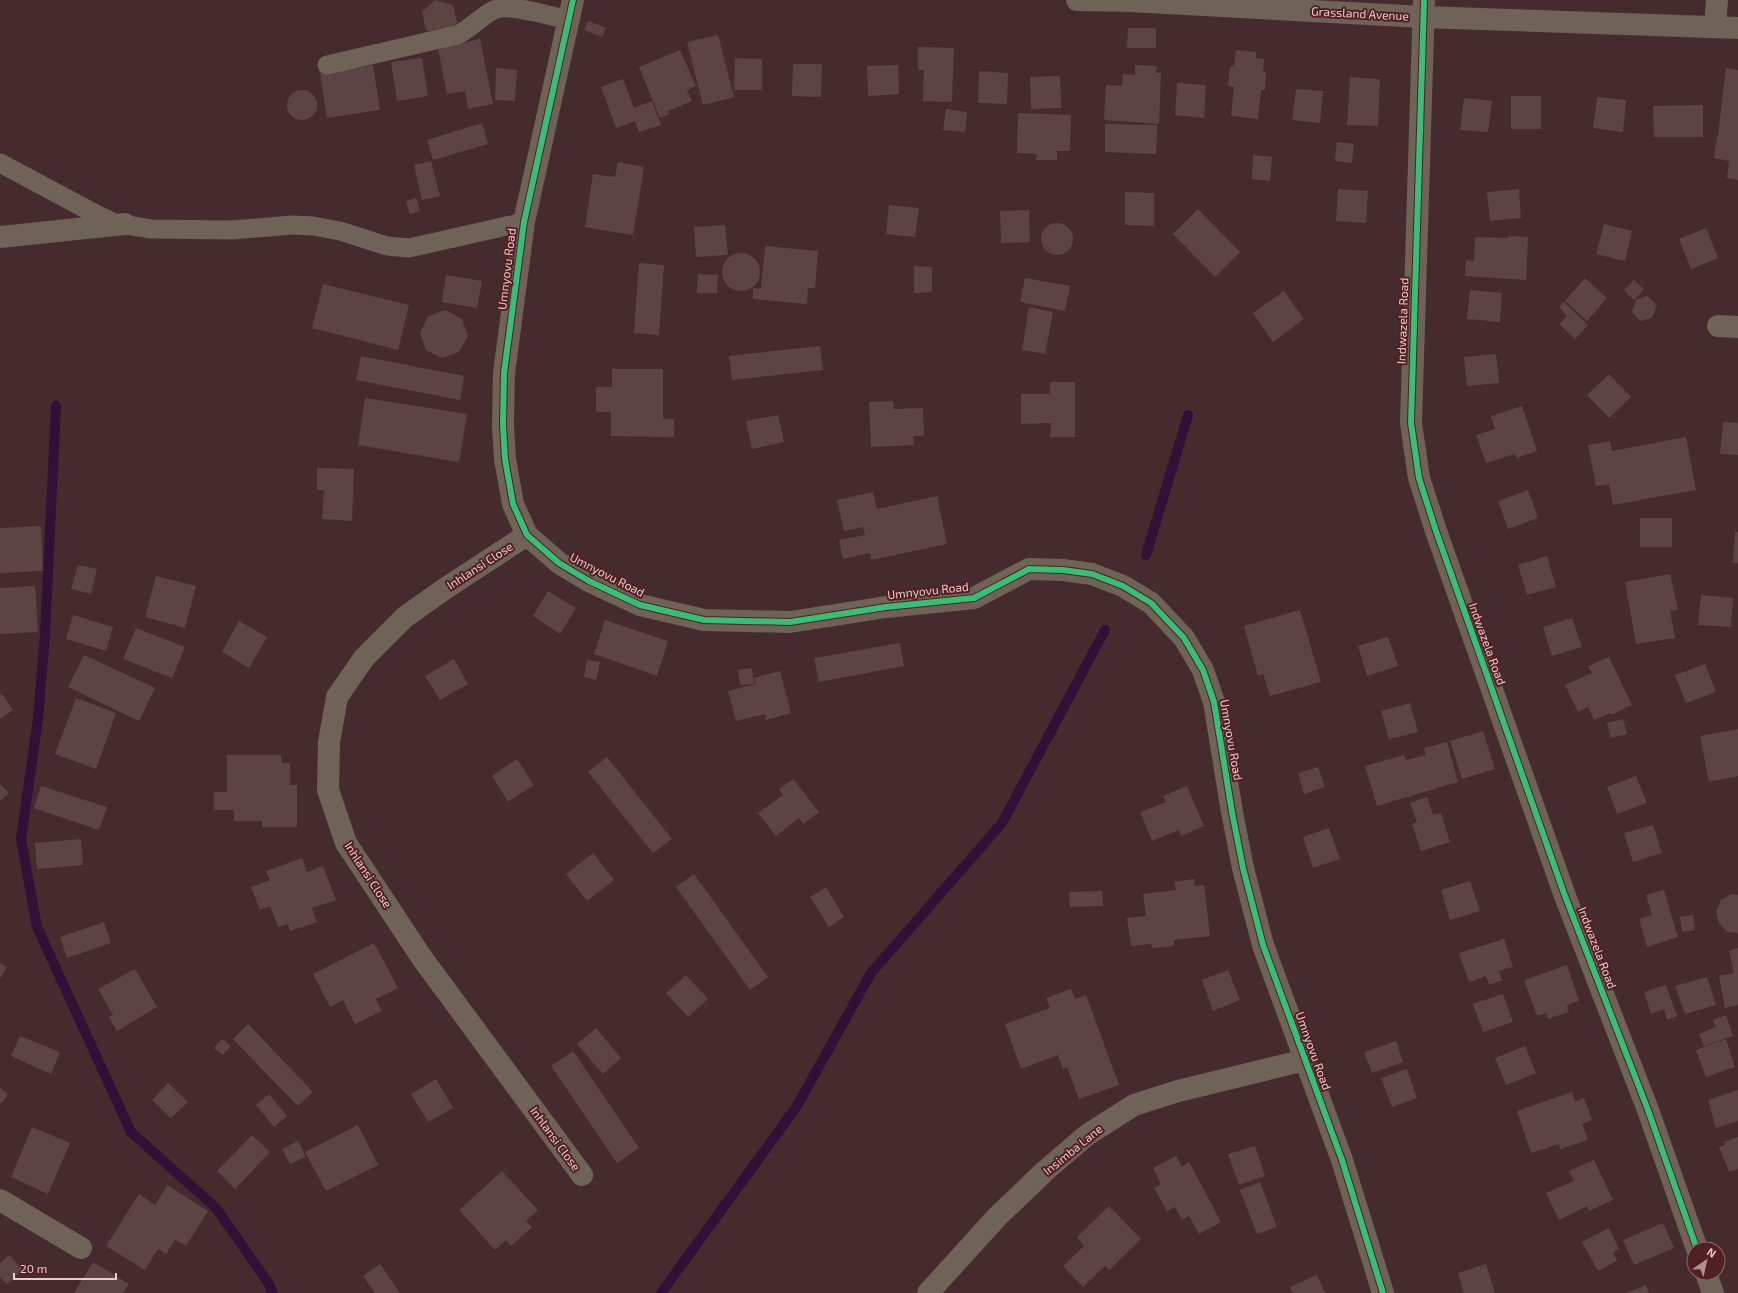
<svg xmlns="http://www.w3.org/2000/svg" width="1738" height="1293" font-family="'Exo 2',sans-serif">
<rect width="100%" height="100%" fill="#452b2d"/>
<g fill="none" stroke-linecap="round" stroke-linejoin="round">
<path stroke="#301037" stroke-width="10" d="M 56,406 L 45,634 L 38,719 L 21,839 L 37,927 L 131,1132 L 216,1208 L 269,1284 L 273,1293
M 1146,555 L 1188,415
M 661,1293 L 797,1106 L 871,973 L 1002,823 L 1105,630"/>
</g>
<path fill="#5c4445" d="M 435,0 L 453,5 L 457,23 L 443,35 L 426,30 L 422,12 Z
M 588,21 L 606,28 L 602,37 L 584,30 Z
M 1128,28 L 1156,28 L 1156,48 L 1127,48 Z
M 718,35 L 734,97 L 703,105 L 687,42 Z
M 480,39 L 493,104 L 468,109 L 465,91 L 447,94 L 438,48 Z
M 918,47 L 954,48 L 952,102 L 923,101 L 924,70 L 918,70 Z
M 680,50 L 696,86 L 687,90 L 692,101 L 668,111 L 669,114 L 660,118 L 639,67 Z
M 1236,50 L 1256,52 L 1256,58 L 1264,59 L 1263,72 L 1266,72 L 1265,90 L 1261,90 L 1258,119 L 1231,116 L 1234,87 L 1228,86 L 1230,67 L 1234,66 Z
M 422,58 L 428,96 L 397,101 L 391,62 Z
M 735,58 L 762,59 L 762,90 L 734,90 Z
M 793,64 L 822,64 L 821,97 L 792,96 Z
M 373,65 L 380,110 L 327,118 L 320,73 Z
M 898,65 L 899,94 L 868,96 L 867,66 Z
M 1135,65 L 1157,66 L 1156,73 L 1161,73 L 1159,124 L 1104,120 L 1106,85 L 1122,86 L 1123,74 L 1135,75 Z
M 496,68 L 517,70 L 515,101 L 495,100 Z
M 1726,68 L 1738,70 L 1738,180 L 1727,178 L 1729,161 L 1714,158 L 1717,136 L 1718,136 Z
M 979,71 L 1008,73 L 1007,104 L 978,103 Z
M 1060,76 L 1061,108 L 1031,109 L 1030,77 Z
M 1350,77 L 1380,79 L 1378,126 L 1347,125 Z
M 623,79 L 634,108 L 652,101 L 661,125 L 639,132 L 635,121 L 616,128 L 601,87 Z
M 1177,83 L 1206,85 L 1204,118 L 1175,115 Z
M 1296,89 L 1323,91 L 1320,123 L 1292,120 Z
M287 105a15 15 0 1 1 30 0a15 15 0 1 1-30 0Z
M 1511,96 L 1541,96 L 1541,129 L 1511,129 Z
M 1597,97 L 1626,100 L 1623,132 L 1593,128 Z
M 1464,98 L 1492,101 L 1488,132 L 1460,130 Z
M 1703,105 L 1703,137 L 1654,137 L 1653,106 Z
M 946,109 L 967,112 L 965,132 L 943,130 Z
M 1018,113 L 1071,115 L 1070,151 L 1057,151 L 1057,160 L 1036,160 L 1037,154 L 1017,153 Z
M 482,123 L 488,144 L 433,160 L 427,140 Z
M 1105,124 L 1157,125 L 1156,154 L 1105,152 Z
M 1337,142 L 1354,144 L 1352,163 L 1335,161 Z
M 1253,155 L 1272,157 L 1270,181 L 1252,179 Z
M 431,161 L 440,196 L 422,200 L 414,165 Z
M 618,162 L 644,167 L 633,235 L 585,227 L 593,174 L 615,177 Z
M 1338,189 L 1368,191 L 1366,223 L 1336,221 Z
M 1519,189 L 1521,218 L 1490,221 L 1487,192 Z
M 1125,192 L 1154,193 L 1154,226 L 1125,225 Z
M 416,198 L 420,211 L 410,214 L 406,201 Z
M 889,205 L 919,208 L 915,237 L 886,234 Z
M 1198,209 L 1240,252 L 1215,277 L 1173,234 Z
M 1029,210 L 1030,242 L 1001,243 L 1000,211 Z
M1041 239a16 16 0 1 1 32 0a16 16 0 1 1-32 0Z
M 1604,224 L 1632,231 L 1625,261 L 1596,254 Z
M 725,225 L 728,255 L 696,257 L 694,227 Z
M 1706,228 L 1718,258 L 1691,269 L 1679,239 Z
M 1508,236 L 1528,237 L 1526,280 L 1465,276 L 1466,260 L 1474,261 L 1475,237 L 1508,238 Z
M 765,246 L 818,251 L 815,288 L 808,288 L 807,304 L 753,299 L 753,288 L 761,289 Z
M722 272a19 19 0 1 1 38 0a19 19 0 1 1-38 0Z
M 639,263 L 664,265 L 659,335 L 634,333 Z
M 914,266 L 932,267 L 932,292 L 914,293 Z
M 698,274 L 718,275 L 717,293 L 697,293 Z
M 446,275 L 482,281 L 477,308 L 442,302 Z
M 1025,278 L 1070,286 L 1065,311 L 1020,302 Z
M 1585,278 L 1607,298 L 1587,321 L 1565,301 Z
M 1634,280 L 1644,289 L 1634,300 L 1624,290 Z
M 323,284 L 409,305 L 398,350 L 312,328 Z
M 1470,290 L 1502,293 L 1500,322 L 1467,319 Z
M 1284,291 L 1304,319 L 1273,342 L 1253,313 Z
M 1647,296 L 1657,305 L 1652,318 L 1640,321 L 1632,312 L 1636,300 Z
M 1564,302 L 1588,325 L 1575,339 L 1559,324 L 1567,316 L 1559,307 Z
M 1029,307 L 1053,312 L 1045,354 L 1022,350 Z
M 446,310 L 462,319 L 468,336 L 459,352 L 442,358 L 426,350 L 420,333 L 428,316 Z
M 820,346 L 823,370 L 732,380 L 729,356 Z
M 1496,354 L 1499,383 L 1467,386 L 1464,357 Z
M 361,356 L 464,376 L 460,400 L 356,380 Z
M 612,369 L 663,369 L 663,419 L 674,419 L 674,437 L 611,436 L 611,412 L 596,412 L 596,387 L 612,387 Z
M 1609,374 L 1631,397 L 1609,418 L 1587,395 Z
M 1050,382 L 1075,382 L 1075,437 L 1050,437 L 1051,423 L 1021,424 L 1021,394 L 1050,394 Z
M 365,398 L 467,414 L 459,462 L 358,445 Z
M 893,401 L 894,409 L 923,408 L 924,436 L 913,436 L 914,445 L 871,447 L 869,402 Z
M 1522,406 L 1537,451 L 1517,458 L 1515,454 L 1486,463 L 1476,435 L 1495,429 L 1491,416 Z
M 778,415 L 784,442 L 752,449 L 746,421 Z
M 1723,422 L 1738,423 L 1738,455 L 1720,454 Z
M 1686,437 L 1696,490 L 1613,505 L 1609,484 L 1596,486 L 1588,445 L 1610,441 L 1612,451 Z
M 317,468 L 354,469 L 352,521 L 322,519 L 324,490 L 317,490 Z
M 1528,490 L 1538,518 L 1508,529 L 1498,501 Z
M 873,492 L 877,509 L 937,496 L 947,544 L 871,560 L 870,553 L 843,559 L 839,540 L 865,535 L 863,527 L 844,531 L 837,500 Z
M 1640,518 L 1672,518 L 1672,547 L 1640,547 Z
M 41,526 L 43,571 L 0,573 L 0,528 Z
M 1735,532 L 1738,532 L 1738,563 L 1733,563 Z
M 1547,556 L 1556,587 L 1527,595 L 1518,565 Z
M 78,565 L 97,569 L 91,594 L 71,589 Z
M 1670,574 L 1678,610 L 1670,611 L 1675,638 L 1636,644 L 1625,582 Z
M 156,576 L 196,586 L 185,628 L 145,617 Z
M 35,586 L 38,632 L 0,634 L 0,588 Z
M 548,591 L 576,608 L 560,634 L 533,616 Z
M 1701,595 L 1733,598 L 1731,627 L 1698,625 Z
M 1300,610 L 1321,682 L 1270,696 L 1263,674 L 1258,676 L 1244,626 Z
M 73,615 L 113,627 L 106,651 L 66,639 Z
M 1572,618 L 1582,647 L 1552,656 L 1543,627 Z
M 605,620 L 668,641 L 657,676 L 594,654 Z
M 239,621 L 267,637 L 249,668 L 222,652 Z
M 136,628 L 185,647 L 172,678 L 123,659 Z
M 1388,637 L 1398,666 L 1367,676 L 1358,646 Z
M 900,643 L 904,666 L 819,682 L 814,658 Z
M 84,655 L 155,688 L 139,721 L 68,687 Z
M 1609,657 L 1632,705 L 1611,715 L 1610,713 L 1594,720 L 1588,707 L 1578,712 L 1565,685 L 1592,673 L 1588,666 Z
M 454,659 L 468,684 L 440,700 L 425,676 Z
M 587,660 L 600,662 L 596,680 L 584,677 Z
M 1705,664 L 1716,692 L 1686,703 L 1675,675 Z
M 752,668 L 754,684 L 740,685 L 738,670 Z
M 780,671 L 791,713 L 766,720 L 765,714 L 736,721 L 728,691 L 756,684 L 754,678 Z
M 2,694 L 13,710 L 0,719 L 0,695 Z
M 76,698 L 116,713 L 96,769 L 55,754 Z
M 1410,703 L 1418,732 L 1389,739 L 1381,711 Z
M 1623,719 L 1627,734 L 1611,738 L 1607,723 Z
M 1738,729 L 1738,776 L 1709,782 L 1700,736 Z
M 1483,731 L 1495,769 L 1462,779 L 1450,741 Z
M 1447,742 L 1458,782 L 1377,806 L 1365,766 L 1404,755 L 1406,760 L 1426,755 L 1424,748 Z
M 227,755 L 281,755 L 282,763 L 290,763 L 290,785 L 297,785 L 297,827 L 262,827 L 262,821 L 234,821 L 234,810 L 214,810 L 214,792 L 227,792 Z
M 607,757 L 672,839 L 653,853 L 588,772 Z
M 517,759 L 534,785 L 508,802 L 492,776 Z
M 1318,767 L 1325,787 L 1304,794 L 1298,773 Z
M 1636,776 L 1647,803 L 1617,814 L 1607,787 Z
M 793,779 L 819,812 L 803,824 L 799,818 L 776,836 L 758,813 L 783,795 L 779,789 Z
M 0,784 L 9,793 L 0,801 Z
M 41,786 L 107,807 L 99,830 L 34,808 Z
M 1187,786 L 1204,826 L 1181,836 L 1179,830 L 1152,841 L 1140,812 L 1166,802 L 1163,796 Z
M 1427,797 L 1433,815 L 1441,813 L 1450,842 L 1421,851 L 1412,824 L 1417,822 L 1410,803 Z
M 1653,825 L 1662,853 L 1633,862 L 1624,833 Z
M 1329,828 L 1340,859 L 1313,868 L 1303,837 Z
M 81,839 L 83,865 L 37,869 L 35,843 Z
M 593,853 L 614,880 L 587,901 L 566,874 Z
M 302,858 L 307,872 L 323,866 L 336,900 L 312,908 L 317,922 L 290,931 L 288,924 L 278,927 L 270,906 L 260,910 L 251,887 L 270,880 L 266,871 Z
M 694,874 L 768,977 L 750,990 L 676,887 Z
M 1194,879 L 1195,886 L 1204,885 L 1210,936 L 1174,940 L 1174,946 L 1152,948 L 1151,944 L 1131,946 L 1127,918 L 1146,916 L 1143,894 L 1176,890 L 1174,882 Z
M 1470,881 L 1480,911 L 1450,920 L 1441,890 Z
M 826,887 L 844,917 L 829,927 L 810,897 Z
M 1664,890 L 1678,937 L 1647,947 L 1639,919 L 1652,915 L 1646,895 Z
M 1102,891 L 1103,906 L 1070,907 L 1069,892 Z
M 1732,894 L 1738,895 L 1738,933 L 1727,932 L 1719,923 L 1716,912 L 1721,900 Z
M 1693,915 L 1695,930 L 1682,932 L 1680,917 Z
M 104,922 L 111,943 L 67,958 L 60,937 Z
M 1504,939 L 1513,967 L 1499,971 L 1502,980 L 1489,985 L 1486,976 L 1469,982 L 1459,953 Z
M 374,943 L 398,988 L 376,999 L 382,1011 L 355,1024 L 343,1000 L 330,1007 L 313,974 Z
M 1738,948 L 1738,1005 L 1725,1008 L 1719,976 L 1734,973 L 1729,951 Z
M 0,963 L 7,967 L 0,979 Z
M 1567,965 L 1579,1001 L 1567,1005 L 1569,1012 L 1548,1019 L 1546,1013 L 1537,1016 L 1524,980 Z
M 135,969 L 157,1007 L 117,1031 L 109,1017 L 113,1015 L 98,989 Z
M 1228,970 L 1240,1000 L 1213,1011 L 1202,980 Z
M 686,975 L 708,999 L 688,1017 L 666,993 Z
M 1707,977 L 1716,1005 L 1685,1014 L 1675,986 Z
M 1666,985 L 1677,1016 L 1667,1020 L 1664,1009 L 1651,1014 L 1644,992 Z
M 1071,989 L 1075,999 L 1086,995 L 1119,1085 L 1079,1099 L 1067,1067 L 1063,1069 L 1058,1055 L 1021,1069 L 1005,1024 L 1050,1008 L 1046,998 Z
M 1503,994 L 1513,1022 L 1483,1032 L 1473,1004 Z
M 1726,1015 L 1733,1036 L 1704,1046 L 1699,1034 L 1716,1027 L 1713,1020 Z
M 248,1024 L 313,1092 L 298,1106 L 233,1039 Z
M 596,1028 L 621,1058 L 603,1074 L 577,1044 Z
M 20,1036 L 60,1052 L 51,1074 L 11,1056 Z
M 222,1039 L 231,1046 L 223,1055 L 214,1048 Z
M 1726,1039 L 1735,1067 L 1706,1077 L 1696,1050 Z
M 1396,1041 L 1403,1062 L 1372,1073 L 1364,1052 Z
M 1525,1046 L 1536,1073 L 1506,1085 L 1495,1058 Z
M 573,1051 L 639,1148 L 617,1163 L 551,1066 Z
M 1407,1069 L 1417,1098 L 1392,1107 L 1381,1078 Z
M 436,1079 L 453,1108 L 428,1122 L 411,1094 Z
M 168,1083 L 188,1102 L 171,1118 L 152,1100 Z
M 0,1088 L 8,1094 L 2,1103 L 0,1102 Z
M 1738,1090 L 1738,1121 L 1716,1128 L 1708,1100 Z
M 1572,1092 L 1575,1101 L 1584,1098 L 1592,1120 L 1582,1124 L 1588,1140 L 1560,1149 L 1559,1144 L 1531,1153 L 1517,1111 Z
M 269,1094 L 287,1116 L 274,1127 L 256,1105 Z
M 358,1125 L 378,1165 L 326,1191 L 305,1152 Z
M 32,1127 L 70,1143 L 48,1194 L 11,1177 Z
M 252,1135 L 270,1152 L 235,1189 L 217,1171 Z
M 1738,1137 L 1738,1169 L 1729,1172 L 1719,1147 L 1725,1145 L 1724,1142 Z
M 298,1141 L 306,1157 L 290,1164 L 282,1149 Z
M 1255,1146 L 1265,1176 L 1239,1185 L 1228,1154 Z
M 1176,1156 L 1182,1167 L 1189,1162 L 1221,1222 L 1199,1234 L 1189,1216 L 1182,1220 L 1175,1207 L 1167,1211 L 1154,1188 L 1161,1184 L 1153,1168 Z
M 1594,1160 L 1613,1200 L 1589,1211 L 1587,1206 L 1559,1220 L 1546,1193 L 1574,1181 L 1569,1171 Z
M 502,1171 L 538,1210 L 526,1221 L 532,1227 L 511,1246 L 506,1240 L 495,1250 L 459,1210 Z
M 1260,1182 L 1277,1227 L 1257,1234 L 1240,1190 Z
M 167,1185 L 208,1211 L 186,1246 L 175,1240 L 166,1254 L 158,1249 L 145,1270 L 106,1246 L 139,1194 L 155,1205 Z
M 1109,1206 L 1141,1239 L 1109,1270 L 1105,1266 L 1083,1287 L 1063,1266 L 1084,1246 L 1077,1237 Z
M 1663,1223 L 1674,1248 L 1634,1265 L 1623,1240 Z
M 1609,1228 L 1619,1249 L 1613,1252 L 1617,1261 L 1598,1271 L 1582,1242 Z
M 9,1255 L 23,1270 L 7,1284 L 0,1277 L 0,1263 Z
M 93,1262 L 129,1284 L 123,1293 L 74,1293 Z
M 380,1264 L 400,1293 L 375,1293 L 363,1276 Z
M 1486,1264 L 1495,1293 L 1464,1293 L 1458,1273 Z
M 1317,1275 L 1325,1293 L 1293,1293 L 1290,1287 Z
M 1646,1285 L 1649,1293 L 1625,1293 Z"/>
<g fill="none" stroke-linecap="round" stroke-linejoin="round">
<path stroke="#6f6257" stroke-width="19" d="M 327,65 L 457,35 C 470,29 485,13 496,9 C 511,4 551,16 569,20
M 0,163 L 88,210 L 114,223 L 151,229 L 232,230 L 292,225 L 313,226 L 340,231 L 387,246 L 409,248 L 524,222"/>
<path stroke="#6f6257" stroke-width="22" d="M 573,0 L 524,222 L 504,373 L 503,425 L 505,459 L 513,504 L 527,535 L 559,563 L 589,581 L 640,605 L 704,620 L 790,622 L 886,607 L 974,598 L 1029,569 L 1063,570 L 1092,574 L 1123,586 L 1151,603 L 1184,638 L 1203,670 L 1214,702 L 1232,812 L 1243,868 L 1263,945 L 1342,1160 L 1383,1293
M 1077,0 L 1130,1 L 1423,17 L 1738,28
M 1424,0 L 1411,423 L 1419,478 L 1436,531 L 1565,896 L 1648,1110 L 1697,1249
M 1715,26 L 1717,0
M 0,237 L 125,224
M 1718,326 L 1738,327
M 527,535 L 446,588 L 405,617 L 364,658 L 337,697 L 329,742 L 328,790 L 346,843 L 422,958 L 582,1175
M 0,1200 L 81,1248
M 1706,1273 L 1713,1293
M 928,1293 L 997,1217 L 1045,1171 L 1087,1135 L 1134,1105 L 1178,1091 L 1305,1060"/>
<defs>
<path id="cycleway" d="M 573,0 L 524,222 L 504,373 L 503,425 L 505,459 L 513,504 L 527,535 L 559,563 L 589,581 L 640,605 L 704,620 L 790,622 L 886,607 L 974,598 L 1029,569 L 1063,570 L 1092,574 L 1123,586 L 1151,603 L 1184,638 L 1203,670 L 1214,702 L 1232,812 L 1243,868 L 1263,945 L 1342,1160 L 1383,1293
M 1424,0 L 1411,423 L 1419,478 L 1436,531 L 1565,896 L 1648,1110 L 1697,1249"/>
</defs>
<use href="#cycleway" stroke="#502024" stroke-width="8"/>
<use href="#cycleway" stroke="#3abd76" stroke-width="6"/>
</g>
<g text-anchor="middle" stroke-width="4" stroke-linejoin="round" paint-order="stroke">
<g font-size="12" fill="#eacacb" stroke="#502024">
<text transform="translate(1360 14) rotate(3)" y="4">Grassland Avenue</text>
<text transform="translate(507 269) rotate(-83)" y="4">Umnyovu Road</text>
<text transform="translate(1403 321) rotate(-88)" y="4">Indwazela Road</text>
<text transform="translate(480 566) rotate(-33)" y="4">Inhlansi Close</text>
<text transform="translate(607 575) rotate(27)" y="4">Umnyovu Road</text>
<text transform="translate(928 591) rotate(-6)" y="4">Umnyovu Road</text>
<text transform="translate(1487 644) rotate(70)" y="4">Indwazela Road</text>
<text transform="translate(1231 740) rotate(80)" y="4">Umnyovu Road</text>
<text transform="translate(368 875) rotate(57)" y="4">Inhlansi Close</text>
<text transform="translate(1597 948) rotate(69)" y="4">Indwazela Road</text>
<text transform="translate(1313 1051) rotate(70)" y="4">Umnyovu Road</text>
<text transform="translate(555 1139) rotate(54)" y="4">Inhlansi Close</text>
<text transform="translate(1073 1150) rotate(-39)" y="4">Insimba Lane</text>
</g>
</g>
<g transform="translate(1706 1261) rotate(34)"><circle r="19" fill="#502024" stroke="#8e6467"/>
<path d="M0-3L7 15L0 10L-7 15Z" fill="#b09294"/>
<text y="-6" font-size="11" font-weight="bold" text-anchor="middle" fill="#eacacb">N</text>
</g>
<path d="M14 1273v6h102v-6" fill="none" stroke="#eacacb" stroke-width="2"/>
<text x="20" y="1273" font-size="12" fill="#eacacb" stroke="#502024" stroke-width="3" paint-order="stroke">20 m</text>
</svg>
